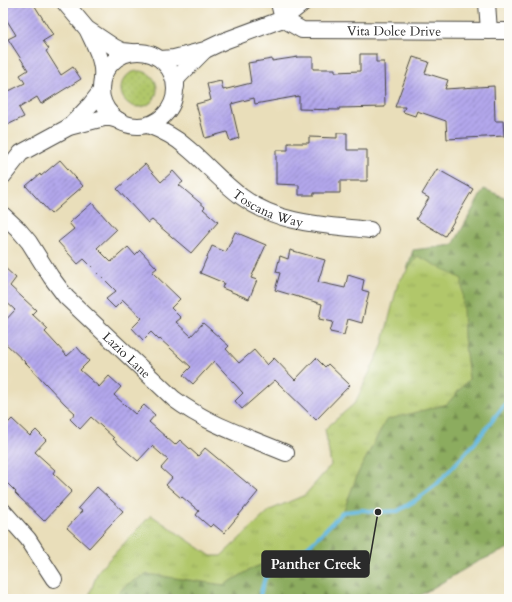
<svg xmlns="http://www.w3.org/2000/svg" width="512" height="602" font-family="Cardo,serif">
<defs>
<pattern id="grass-dots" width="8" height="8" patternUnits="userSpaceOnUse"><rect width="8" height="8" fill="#b1c76b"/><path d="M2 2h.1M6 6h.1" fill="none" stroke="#98ab5d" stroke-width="1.8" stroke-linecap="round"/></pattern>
<pattern id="forest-firs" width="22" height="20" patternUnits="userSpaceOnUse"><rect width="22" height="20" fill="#8cac5f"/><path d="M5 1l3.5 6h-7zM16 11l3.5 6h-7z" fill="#738c4f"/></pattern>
<pattern id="park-tufts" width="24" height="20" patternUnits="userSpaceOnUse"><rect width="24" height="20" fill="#b1c76b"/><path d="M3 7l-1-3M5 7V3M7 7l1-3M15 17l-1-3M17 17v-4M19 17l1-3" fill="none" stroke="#98ab5d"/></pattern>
<pattern id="building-hatch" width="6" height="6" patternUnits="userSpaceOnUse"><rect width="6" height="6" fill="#b3a7ec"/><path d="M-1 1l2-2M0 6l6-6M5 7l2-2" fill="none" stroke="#9288bf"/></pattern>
</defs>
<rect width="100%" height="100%" fill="#fdfcf7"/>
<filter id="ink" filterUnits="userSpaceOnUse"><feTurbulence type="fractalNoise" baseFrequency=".025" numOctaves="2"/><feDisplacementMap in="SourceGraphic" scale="8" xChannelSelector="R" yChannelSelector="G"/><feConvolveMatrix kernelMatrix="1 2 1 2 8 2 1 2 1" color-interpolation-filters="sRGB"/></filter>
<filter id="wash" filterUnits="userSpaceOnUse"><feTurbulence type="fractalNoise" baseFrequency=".012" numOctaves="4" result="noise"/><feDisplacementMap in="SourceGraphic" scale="16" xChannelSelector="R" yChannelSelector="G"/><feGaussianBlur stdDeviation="0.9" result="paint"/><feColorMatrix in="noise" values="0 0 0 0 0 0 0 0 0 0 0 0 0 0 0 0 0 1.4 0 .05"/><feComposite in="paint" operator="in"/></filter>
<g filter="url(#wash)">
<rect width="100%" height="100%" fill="#e9deba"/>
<path fill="url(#grass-dots)" stroke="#6e794b" d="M121 89a18 18 0 1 1 36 0a18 18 0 1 1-36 0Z"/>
<path fill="url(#forest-firs)" stroke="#5c6c45" d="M 484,189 L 509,199 L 509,548 L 475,563 L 414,599 L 113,599 L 126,585 L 147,574 L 224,585 L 253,568 L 307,547 L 343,512 L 358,473 L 386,419 L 447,404 L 469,379 L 464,337 L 418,257 L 406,273 L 413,250 L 453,245 Z"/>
<path fill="url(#park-tufts)" stroke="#6e794b" d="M 418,256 L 462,279 L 464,337 L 469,379 L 447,404 L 386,420 L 358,473 L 343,512 L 307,547 L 253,568 L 224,585 L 147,574 L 126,585 L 113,599 L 88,599 L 98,571 L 151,515 L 211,556 L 221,556 L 270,510 L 305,495 L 331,465 L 325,429 L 355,403 L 382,346 L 398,283 Z"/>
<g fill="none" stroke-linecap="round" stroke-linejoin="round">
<path stroke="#62b7df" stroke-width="4" d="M 259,599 L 265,578 L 287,555 L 307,547 L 315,540 L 343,512 L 363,510 L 378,512 L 398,511 L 416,500 L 436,485 L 474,444 L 509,399"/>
</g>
<g id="blocks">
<path fill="url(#building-hatch)" d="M 3,3 L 33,3 L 53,35 L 43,41 L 49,49 L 46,51 L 61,75 L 73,67 L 81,79 L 41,104 L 37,97 L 19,108 L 24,117 L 3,127 L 3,94 L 25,83 L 20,75 L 28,70 L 8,39 L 16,35 L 3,14 Z
M 360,54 L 376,54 L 376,62 L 384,62 L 385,107 L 339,108 L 339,110 L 299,109 L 299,96 L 255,104 L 254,98 L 231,104 L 239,138 L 230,141 L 227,132 L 205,138 L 196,104 L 211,100 L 207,84 L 221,81 L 223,90 L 251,83 L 248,63 L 272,59 L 272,61 L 298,57 L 313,57 L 313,69 L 335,69 L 335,72 L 360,71 Z
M 413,57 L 429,62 L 425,73 L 448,80 L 445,89 L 494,86 L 495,121 L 503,121 L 504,136 L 447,139 L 446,121 L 417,111 L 415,116 L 403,112 L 405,107 L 395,107 Z
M 337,133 L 347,133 L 347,150 L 367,150 L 367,181 L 340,181 L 340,193 L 314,193 L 314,195 L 299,195 L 299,185 L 276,184 L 276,150 L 288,150 L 288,143 L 309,143 L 309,137 L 337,138 Z
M 60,160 L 83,186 L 51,214 L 26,186 L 40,174 L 41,176 Z
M 145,164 L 161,182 L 173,171 L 183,182 L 179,185 L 205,207 L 203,209 L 218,222 L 191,253 L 152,220 L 148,223 L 117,189 Z
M 437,169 L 473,189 L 445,236 L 416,219 L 429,198 L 422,194 Z
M 92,203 L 116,230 L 97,248 L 111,262 L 128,247 L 135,255 L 140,250 L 157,268 L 152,272 L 180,299 L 171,308 L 181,318 L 176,322 L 191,336 L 203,323 L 229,346 L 226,349 L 239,363 L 254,350 L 267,365 L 274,358 L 295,380 L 316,358 L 325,367 L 328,364 L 350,385 L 316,420 L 275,380 L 242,409 L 235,401 L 243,393 L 214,361 L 193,384 L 183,375 L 191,367 L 160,339 L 159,340 L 151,332 L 143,340 L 132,328 L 142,318 L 123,300 L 115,308 L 106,299 L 116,291 L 84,259 L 78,264 L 58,242 L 74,229 L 69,223 Z
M 235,232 L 266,245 L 251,278 L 257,280 L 249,299 L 222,288 L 224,283 L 200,273 L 212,246 L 226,252 Z
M 290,250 L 325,260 L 318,282 L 345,288 L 348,275 L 364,280 L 362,290 L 369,292 L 362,323 L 348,319 L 344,335 L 330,332 L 333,322 L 319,319 L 322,304 L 275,290 L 280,273 L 276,272 L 280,256 L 288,259 Z
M 3,266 L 16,278 L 10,286 L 36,310 L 32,314 L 48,329 L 45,332 L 67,356 L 77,347 L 89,361 L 80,370 L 99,387 L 109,376 L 121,387 L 114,395 L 135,414 L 144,405 L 155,415 L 149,422 L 175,445 L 180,440 L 198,456 L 205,448 L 258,492 L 224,533 L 213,524 L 210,527 L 196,515 L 199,511 L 182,497 L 181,498 L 166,485 L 172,478 L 161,468 L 168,460 L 152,446 L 138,461 L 113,439 L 114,438 L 91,417 L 80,429 L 70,419 L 75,413 L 65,404 L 27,364 L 3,341 L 3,323 L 15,310 L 3,299 Z
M 12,419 L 30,436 L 36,430 L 46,440 L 35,452 L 55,470 L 53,473 L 72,491 L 44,521 L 15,493 L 16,492 L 3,479 L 3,428 Z
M 97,487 L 123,511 L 89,548 L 67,528 L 82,511 L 78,508 Z"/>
</g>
</g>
<g filter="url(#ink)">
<use href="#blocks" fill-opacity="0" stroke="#484640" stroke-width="1"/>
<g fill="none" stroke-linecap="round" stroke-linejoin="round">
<defs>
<g id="minor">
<path d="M 65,3 L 87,29 L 114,47 L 122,51 L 132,52"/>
<path d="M 279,3 L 283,19"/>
<path d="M 487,3 L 489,31"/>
<path id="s1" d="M 283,19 L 302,30 L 509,31"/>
<path d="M 88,31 C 95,46 104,61 102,78"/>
<circle cx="138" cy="89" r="37"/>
<path d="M 161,59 L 174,58 L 205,50 L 224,41 L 283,19 L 303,3"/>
<path d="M 176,87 L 176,80 L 180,75 L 204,51"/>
<path id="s2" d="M 148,125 C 161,130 175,137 185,146 C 205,162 221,182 242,197 C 280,225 325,225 370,230"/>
<path d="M 69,127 L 91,104 L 101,91"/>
<path d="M 3,176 L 21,153 L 69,127 L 104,118 L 111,118 L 118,120"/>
<path id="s3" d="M 3,215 L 18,229 L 29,242 L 51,277 L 66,297 L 174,399 C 207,424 248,437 286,453"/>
<path d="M 3,511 L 28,539 L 54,579"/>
</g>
</defs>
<use href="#minor" stroke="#484640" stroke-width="18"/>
<use href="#minor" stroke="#fff" stroke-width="16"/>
</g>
</g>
<g text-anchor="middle" stroke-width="3.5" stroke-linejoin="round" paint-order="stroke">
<g font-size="13" fill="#2b2b2b" stroke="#fdfcf7">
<text dy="5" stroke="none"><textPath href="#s1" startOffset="114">Vita Dolce Drive</textPath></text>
<text dy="5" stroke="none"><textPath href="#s2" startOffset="148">Toscana Way</textPath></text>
<text dy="5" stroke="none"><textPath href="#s3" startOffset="188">Lazio Lane</textPath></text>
</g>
</g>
<path fill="none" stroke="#2b2b2b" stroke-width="1.5" d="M378 512L369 564"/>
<circle fill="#2b2b2b" stroke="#fdfcf7" stroke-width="1.5" cx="378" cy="512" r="4"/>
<rect fill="#2b2b2b" stroke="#2b2b2b" stroke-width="1.5" x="262" y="551" width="107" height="26" rx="4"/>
<g font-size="14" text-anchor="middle" font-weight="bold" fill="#fff">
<text x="316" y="569">Panther Creek</text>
</g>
<rect width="512" height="602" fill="none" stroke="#fdfcf7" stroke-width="16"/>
</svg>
